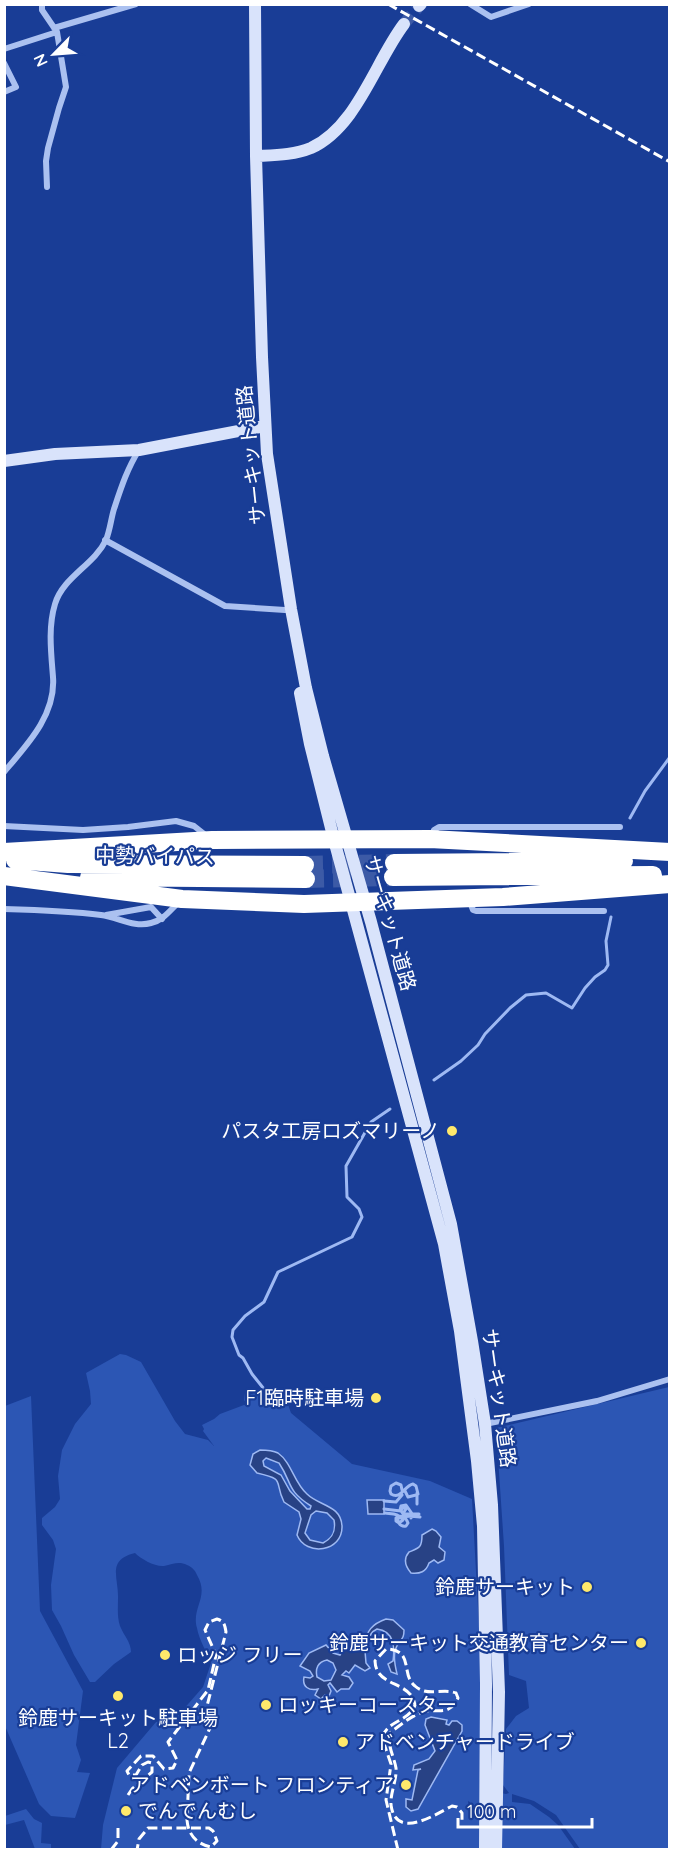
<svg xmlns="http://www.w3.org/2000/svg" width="674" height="1854" font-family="Quicksand,'Noto Sans JP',sans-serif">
<rect width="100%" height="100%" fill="#193d96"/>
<path fill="#2c56b4" d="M 120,1354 L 126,1355 L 141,1362 L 175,1421 L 185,1434 L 208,1440 L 214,1446 L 203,1431 L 204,1429 L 202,1425 L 214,1419 L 220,1414 L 244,1405 L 248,1406 L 244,1400 L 245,1393 L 252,1394 L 257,1390 L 269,1387 L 285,1396 L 291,1413 L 352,1464 L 430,1481 L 472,1499 L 480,1644 L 481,1789 L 506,1794 L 509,1793 L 503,1785 L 506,1729 L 516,1716 L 529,1708 L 526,1681 L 509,1675 L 504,1546 L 496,1428 L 669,1387 L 669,1849 L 580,1849 L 556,1815 L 534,1801 L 512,1794 L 512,1802 L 530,1804 L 549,1817 L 558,1825 L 575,1849 L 101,1849 L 103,1825 L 117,1768 L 156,1722 L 175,1719 L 203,1687 L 211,1663 C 207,1652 199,1640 197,1628 C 191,1608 210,1597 197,1575 C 195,1570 192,1567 187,1565 C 179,1561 173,1564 164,1566 C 155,1567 141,1559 135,1553 C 106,1560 119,1578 118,1599 C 118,1608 117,1617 120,1626 C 124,1636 131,1642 131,1652 L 114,1664 L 95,1682 L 90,1682 L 74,1655 L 61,1626 L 52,1610 L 51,1585 L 56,1549 L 53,1540 L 42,1525 L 42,1518 L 55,1507 L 60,1499 L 58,1476 L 62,1450 L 75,1424 L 91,1404 L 90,1391 L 86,1373 Z
M 31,1396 L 40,1611 L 83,1691 L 76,1745 L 81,1760 L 77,1772 L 90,1773 L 75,1818 L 51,1816 L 39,1804 L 5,1726 L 5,1406 Z
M 26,1809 L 34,1819 L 42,1823 L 41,1843 L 51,1844 L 51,1849 L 35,1849 L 24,1820 L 5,1825 L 5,1816 Z"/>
<path fill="#284285" stroke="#9eb9f3" stroke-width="1.5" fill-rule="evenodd" d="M 260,1450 C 266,1450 272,1450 278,1453 C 292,1463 294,1483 307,1494 C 319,1506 341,1505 342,1526 C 343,1552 306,1557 297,1535 L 301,1519 L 299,1512 L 284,1502 C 273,1480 287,1480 257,1473 L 250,1465 L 253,1454 ZM 266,1458 L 279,1463 C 293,1484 286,1490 311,1506 L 310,1509 L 307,1509 L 290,1491 L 281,1475 L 264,1466 L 263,1461 ZM 316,1511 L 327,1513 L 334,1520 C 336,1531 333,1538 323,1543 L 310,1540 L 305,1533 L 311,1515 Z
M 367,1500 L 384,1500 L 384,1514 L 368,1514 Z
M 432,1529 L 436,1531 L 441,1537 L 439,1547 L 445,1552 L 444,1560 L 438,1563 L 434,1560 L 429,1563 C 426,1572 420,1574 411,1573 C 405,1566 403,1559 409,1552 C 419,1548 422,1548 422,1535 Z
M 386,1619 L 393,1620 L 404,1630 C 404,1638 402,1638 398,1644 C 392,1653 395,1665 397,1674 L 391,1672 L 388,1664 L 393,1661 C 395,1647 394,1631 377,1629 C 366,1634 371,1643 365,1651 L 366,1663 L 370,1668 L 365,1671 L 355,1665 L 349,1673 L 346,1671 L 342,1675 L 349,1677 L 353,1683 L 349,1689 L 341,1689 L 337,1692 L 330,1683 L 328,1685 L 331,1691 L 329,1696 L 325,1695 L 321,1699 L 315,1695 L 318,1689 C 309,1691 302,1687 304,1677 L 310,1678 L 313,1676 L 310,1671 L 300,1666 L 309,1653 L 326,1645 L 333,1653 L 340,1655 L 345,1646 L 351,1652 L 365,1645 C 366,1631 372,1624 386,1619 ZM 327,1660 L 333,1663 L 336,1670 L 331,1680 L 324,1681 L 317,1677 C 315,1668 318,1662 327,1660 Z
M 431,1717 L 447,1720 L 446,1724 L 449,1725 L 452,1721 L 457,1721 L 462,1725 L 462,1731 L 418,1809 L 411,1811 L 406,1807 L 406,1799 L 412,1800 L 418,1770 L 421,1769 L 413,1770 L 414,1765 L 429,1759 L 435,1751 L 425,1725 L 426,1719 Z"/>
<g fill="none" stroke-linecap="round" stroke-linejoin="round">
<path stroke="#9eb9f3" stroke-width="3" d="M 630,818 L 645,791 L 670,757
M 434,1080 L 461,1061 L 478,1045 L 485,1034 L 510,1008 L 526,995 L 546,993 L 572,1008 L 585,988 L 595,977 L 605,970 L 608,965 L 606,941 L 611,917
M 264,1389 L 252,1374 L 243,1358 L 239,1355 L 232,1337 L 233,1330 L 245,1316 L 264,1302 L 278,1272 L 352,1237 L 362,1217 L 359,1209 L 347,1197 L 346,1166 L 371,1122 L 390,1109
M 402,1490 L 401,1485 L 396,1483 L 391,1486 L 390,1491 L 391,1494 C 401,1500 404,1486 413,1484 L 416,1486 L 418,1494
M 405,1491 L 408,1497 L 416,1495
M 417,1493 L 417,1504
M 384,1501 L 396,1502 L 402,1495
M 384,1509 L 401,1511
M 400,1510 L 401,1506 L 406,1505 L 413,1515 L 411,1518
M 404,1512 L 406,1509 L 403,1507 L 401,1511 L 405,1516
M 385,1513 C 392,1514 399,1513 403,1520 L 399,1523 L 396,1521 L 396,1518 C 401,1514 406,1517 408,1523 L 406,1526 C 403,1527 400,1525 398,1522 L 398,1518 C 405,1515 413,1516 420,1517
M 403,1514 L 419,1514"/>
<path stroke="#3c5aa6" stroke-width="12" stroke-dasharray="12 6" stroke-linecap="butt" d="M 404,24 L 419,6"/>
<path stroke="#3c5aa6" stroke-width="18" stroke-dasharray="18 9" stroke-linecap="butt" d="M 305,865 L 394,863
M 306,879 L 393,877"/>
<path stroke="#abc1f0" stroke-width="6" d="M 470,4 L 491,17 L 529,4
M 54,28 L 136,4
M 4,49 L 57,32 L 42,10 L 42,4
M 4,63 L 16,87 L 4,92
M 47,187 L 46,161 L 48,148 L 59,108 L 66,87 L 57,32
M 105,540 L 225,606 L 285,610
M 4,772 C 27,745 56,715 53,677 C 51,652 48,627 55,604 C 63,577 94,565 106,540 C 110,530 111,519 114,509 C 121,488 127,469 139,450
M 4,826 L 83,830 L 128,827 L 176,821 L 194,826 L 208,837
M 432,836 L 434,830 L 439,827 L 620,827
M 470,902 L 473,910 L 476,911 L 604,911
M 4,909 C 37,910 69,911 101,915 C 118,917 134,928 151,923 C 164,920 170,910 180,901
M 106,915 L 151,907 L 162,919
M 485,1424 L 597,1401 L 670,1379"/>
<path stroke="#d9e3fb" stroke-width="12" d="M 255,4 L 256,156 L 262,357 L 267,454 L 291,609 L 306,688 L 323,756 L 371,922 L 451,1224 L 472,1341 L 485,1424 L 492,1505 L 499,1692 L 496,1850
M 419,6 L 421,4
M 256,156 C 275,155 294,155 311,148 C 357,127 375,62 404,24
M 4,461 L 55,454 L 139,450 L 265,426
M 300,693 L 310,744 L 334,840 L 444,1244 L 460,1331 L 477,1461 L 483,1526 L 486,1684 L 485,1850"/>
<path stroke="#fff" stroke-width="18" d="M 4,852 L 212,840 L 430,839 L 670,852
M 15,860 L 68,864 L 305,865
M 394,863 L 624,861
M 4,876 L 182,899 L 304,904 L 503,897 L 670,884
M 89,877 L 306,879
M 393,877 L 653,875"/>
<path stroke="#fff" stroke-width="3" stroke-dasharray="10 4.5" stroke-linecap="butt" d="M 388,4 L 670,162
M 128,1795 L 132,1789 L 152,1772 L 152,1763 L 148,1762 L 142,1765 L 136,1775 L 129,1775 L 127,1771 L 141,1756 L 153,1756 L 164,1769 L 173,1768 L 177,1760 L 168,1742 L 208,1690 L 216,1655 L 205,1630 L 209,1622 L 217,1619 C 224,1621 225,1625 226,1632 L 206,1710 L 210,1728 L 189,1773 L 187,1820 C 188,1834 196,1844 211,1847 L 217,1841 L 213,1831 L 209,1828 L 148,1828 L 139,1839 L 137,1850
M 111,1850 L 118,1841 L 118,1825
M 398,1850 L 386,1800 L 391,1764 L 382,1738 C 387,1720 409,1722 415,1705 C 411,1680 376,1688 375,1661 L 386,1649 C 415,1650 400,1674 415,1686 C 427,1697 442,1688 456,1693 L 458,1698 C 448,1719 435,1706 420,1713 C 410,1717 399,1726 391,1732 C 386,1744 394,1756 396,1768 C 397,1780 390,1793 391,1805 C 396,1841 436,1814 452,1806 L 457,1807 L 462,1813 L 462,1823"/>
</g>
<g fill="#ffe96b" stroke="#193d96" stroke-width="2">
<circle cx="452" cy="1131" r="6"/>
<circle cx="376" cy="1398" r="6"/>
<circle cx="587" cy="1587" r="6"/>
<circle cx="641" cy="1643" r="6"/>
<circle cx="165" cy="1655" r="6"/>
<circle cx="118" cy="1696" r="6"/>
<circle cx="266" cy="1705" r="6"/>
<circle cx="343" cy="1742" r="6"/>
<circle cx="406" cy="1785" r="6"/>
<circle cx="126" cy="1811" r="6"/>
</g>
<g text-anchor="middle" stroke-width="4.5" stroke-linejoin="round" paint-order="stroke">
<g font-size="20" fill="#fff" stroke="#193d96">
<text transform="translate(251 455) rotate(-96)" y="7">サーキット道路</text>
<text transform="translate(155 856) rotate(1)" y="7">中勢バイパス</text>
<text transform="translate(390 923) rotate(74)" y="7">サーキット道路</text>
<text transform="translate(499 1398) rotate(82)" y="7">サーキット道路</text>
</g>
<g font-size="20" fill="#fff" stroke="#193d96" text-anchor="end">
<text x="440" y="1138">パスタ工房ロズマリーノ</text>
<text x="364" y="1405">F1臨時駐車場</text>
<text x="575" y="1594">鈴鹿サーキット</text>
<text x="629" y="1650">鈴鹿サーキット交通教育センター</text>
<text x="177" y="1662" text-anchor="start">ロッジ フリー</text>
<text x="278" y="1712" text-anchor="start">ロッキーコースター</text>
<text x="118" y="1725" text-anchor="middle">鈴鹿サーキット駐車場<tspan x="118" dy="23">L2</tspan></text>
<text x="355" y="1749" text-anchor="start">アドベンチャードライブ</text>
<text x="394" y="1792">アドベンボート フロンティア</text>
<text x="138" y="1818" text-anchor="start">でんでんむし</text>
</g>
</g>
<rect width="674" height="1854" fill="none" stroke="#ffffff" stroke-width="12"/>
<g transform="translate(54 54) rotate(245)" stroke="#193d96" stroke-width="4.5" paint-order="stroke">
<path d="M0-4.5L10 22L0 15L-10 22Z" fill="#ffffff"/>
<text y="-9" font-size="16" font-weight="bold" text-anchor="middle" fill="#ffffff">N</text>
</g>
<path d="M458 1818v9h134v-9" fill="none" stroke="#ffffff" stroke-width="3"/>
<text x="467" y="1818" font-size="18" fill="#ffffff" stroke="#193d96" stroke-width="4.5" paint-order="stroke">100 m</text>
</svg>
